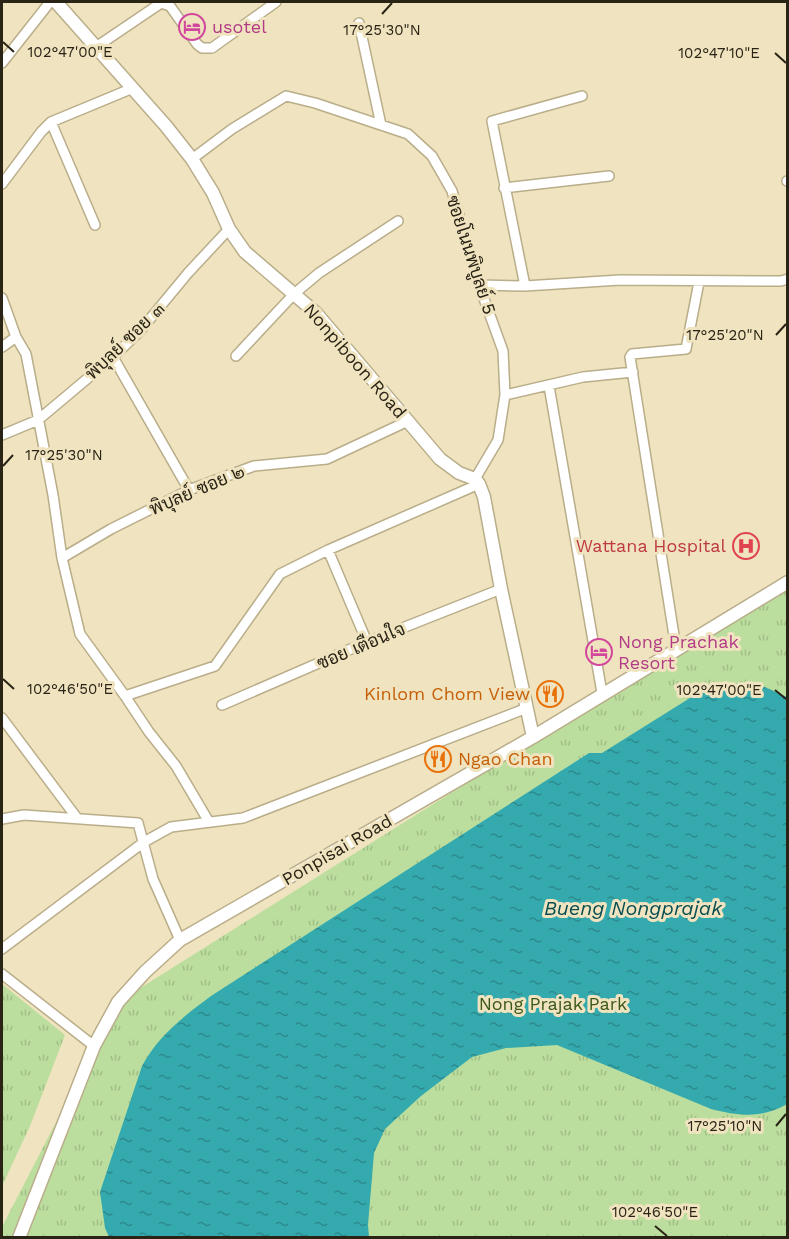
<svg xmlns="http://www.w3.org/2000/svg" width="789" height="1239" font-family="'Work Sans',Sarabun,sans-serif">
<defs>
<pattern id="grass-tufts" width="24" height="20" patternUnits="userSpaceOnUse" patternTransform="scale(1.5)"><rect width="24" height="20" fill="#bbde9e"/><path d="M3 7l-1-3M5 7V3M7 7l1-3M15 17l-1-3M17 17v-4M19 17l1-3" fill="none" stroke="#a1be87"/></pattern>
<pattern id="water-ripples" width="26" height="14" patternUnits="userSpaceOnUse" patternTransform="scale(1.5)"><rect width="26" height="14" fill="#34aaae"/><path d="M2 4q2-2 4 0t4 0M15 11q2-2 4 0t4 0" fill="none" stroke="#2c8a8d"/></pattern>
</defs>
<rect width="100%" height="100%" fill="#f0e3bf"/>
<path fill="url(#grass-tufts)" d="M 787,582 L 787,1237 L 2,1238 L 2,1227 L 118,1002 Z
M 2,984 L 65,1035 L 30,1126 L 2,1186 Z"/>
<path fill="url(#water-ripples)" d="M 714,683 L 758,684 L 787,697 L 787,1104 C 761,1119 739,1116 711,1109 L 557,1045 L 506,1048 L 472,1057 L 421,1096 L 385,1129 L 374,1153 L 368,1225 L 369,1237 L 109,1237 L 105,1228 L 100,1192 L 142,1066 C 158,1036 184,1016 211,996 L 589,753 L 602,753 Z"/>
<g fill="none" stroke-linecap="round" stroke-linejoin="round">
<defs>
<path id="minor" d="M 359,23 L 381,125
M 96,47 L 161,3 L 170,6 L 197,44 L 202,48 L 212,48 L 276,2
M 2,63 L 50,2
M 51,122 L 95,225
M 192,159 L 232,129 L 286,96 L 315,103 L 408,134 L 432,156 L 452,191 L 479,285 L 503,351 L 505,395 L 498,440 L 475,479
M 787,181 L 788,181
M 2,184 L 41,132 L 51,122 L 133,88
M 504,188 L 609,176
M 479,285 L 525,286 L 620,280 L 781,281 L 788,279
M 525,286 L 492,121 L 582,96
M 2,298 L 16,337 L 26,354 L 53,495 L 62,558 L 80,634 L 125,696 L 149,732 L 176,766 L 209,822
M 2,347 L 16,337
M 236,356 L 294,294 L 319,273 L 398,221
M 113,357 L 189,490
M 549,386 L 602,693
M 505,395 L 583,377 L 633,372
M 2,435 L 38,420 L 113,357 L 140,331 L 188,273 L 229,229
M 328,550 L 367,642
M 62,558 L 111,529 L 189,490 L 254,466 L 327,459 L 408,421
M 676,648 L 630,357 L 632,354 L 686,349 L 699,282
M 125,696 L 215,666 L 280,574 L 328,550 L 479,484
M 222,705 L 367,642 L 501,589
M 2,718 L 77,818
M 2,819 L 24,815 L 138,823 L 153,879 L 180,940
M 2,949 L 144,842 L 171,827 L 243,818 L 527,708
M 2,974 L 94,1046"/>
<path id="tertiary" d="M 56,2 L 166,126 L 192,159 L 213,193 L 229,229 L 245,252 L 316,313 L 440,459 L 459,473 L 475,479 L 479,484 L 484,497 L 501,589 L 533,737
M 19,1238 L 94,1046 L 118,1002 L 145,972 L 180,940 L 533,737 L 788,582"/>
</defs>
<use href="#minor" stroke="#b9ad8a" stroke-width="12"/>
<use href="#tertiary" stroke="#b9ad8a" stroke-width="15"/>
<use href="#minor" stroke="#fff" stroke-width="9"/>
<use href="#tertiary" stroke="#fff" stroke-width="12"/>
</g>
<path fill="none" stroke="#292416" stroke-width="2" d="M 382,14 L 392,3M 3,42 L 14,52M 775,53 L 786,63M 776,335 L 786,324M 3,466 L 13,455M 3,679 L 14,689M 775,690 L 786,699M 776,1126 L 786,1114M 655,1226 L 667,1236"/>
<defs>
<symbol id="hotel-ring" viewBox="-11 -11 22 22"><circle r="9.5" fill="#f0e3bf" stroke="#d1479c" stroke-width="1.5"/><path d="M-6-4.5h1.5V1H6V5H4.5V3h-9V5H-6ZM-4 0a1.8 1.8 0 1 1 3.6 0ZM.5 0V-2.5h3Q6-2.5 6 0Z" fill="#d1479c"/></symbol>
<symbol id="hospital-ring" viewBox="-11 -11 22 22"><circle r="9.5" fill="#f0e3bf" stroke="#e0444e" stroke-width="1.5"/><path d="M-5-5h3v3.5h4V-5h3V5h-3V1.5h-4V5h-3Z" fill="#e0444e"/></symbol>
<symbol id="restaurant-ring" viewBox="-11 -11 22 22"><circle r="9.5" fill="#f0e3bf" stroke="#e8710a" stroke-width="1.5"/><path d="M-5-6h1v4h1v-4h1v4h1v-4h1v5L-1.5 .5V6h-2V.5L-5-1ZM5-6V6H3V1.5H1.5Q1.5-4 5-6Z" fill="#e8710a"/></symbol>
</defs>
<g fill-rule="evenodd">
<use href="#hotel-ring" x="177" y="12" width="30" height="30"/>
<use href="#hospital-ring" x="731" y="531" width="30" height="30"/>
<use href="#hotel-ring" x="584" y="637" width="30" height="30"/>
<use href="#restaurant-ring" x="535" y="679" width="30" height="30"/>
<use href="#restaurant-ring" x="423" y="744" width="30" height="30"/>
</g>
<g text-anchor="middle" stroke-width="6" stroke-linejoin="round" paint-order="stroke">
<g font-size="18" fill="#b23c85" stroke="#f0e3bf" text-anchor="start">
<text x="212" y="33">usotel</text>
<text x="618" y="648">Nong Prachak<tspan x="618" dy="21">Resort</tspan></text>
</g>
<g font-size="18" fill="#292416" stroke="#f0e3bf">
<text transform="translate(471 255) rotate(72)" y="6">ซอยโนนพิบูลย์ 5</text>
<text transform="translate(125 341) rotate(-44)" y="6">พิบุลย์ ซอย ๓</text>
<text transform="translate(355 361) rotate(49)" y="6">Nonpiboon Road</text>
<text transform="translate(197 490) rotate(-23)" y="6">พิบุลย์ ซอย ๒</text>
<text transform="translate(361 646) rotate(-23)" y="6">ซอย เตือนใจ</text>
<text transform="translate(337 850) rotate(-30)" y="6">Ponpisai Road</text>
</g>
<g font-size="18" fill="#be3a42" stroke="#f0e3bf" text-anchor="end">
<text x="726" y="552">Wattana Hospital</text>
</g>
<g font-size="18" fill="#c56008" stroke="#f0e3bf" text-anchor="end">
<text x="530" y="700">Kinlom Chom View</text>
<text x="458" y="765" text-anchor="start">Ngao Chan</text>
</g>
<g font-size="18" fill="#3b581b" stroke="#f0e3bf">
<text x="553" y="1010">Nong Prajak Park</text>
</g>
<g font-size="20" font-style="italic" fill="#084e50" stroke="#f0e3bf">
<text x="633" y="915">Bueng Nongprajak</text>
</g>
</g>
<g font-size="15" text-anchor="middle" fill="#292416" stroke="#f0e3bf" stroke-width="6" stroke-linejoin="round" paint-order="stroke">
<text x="382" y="35">17°25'30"N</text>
<text x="70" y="57">102°47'00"E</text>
<text x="719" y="58">102°47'10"E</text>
<text x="725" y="340">17°25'20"N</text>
<text x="64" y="460">17°25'30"N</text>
<text x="70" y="694">102°46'50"E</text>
<text x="719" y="695">102°47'00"E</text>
<text x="725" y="1131">17°25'10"N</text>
<text x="655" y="1217">102°46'50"E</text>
</g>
<rect width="789" height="1239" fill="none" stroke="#292416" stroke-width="6"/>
</svg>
